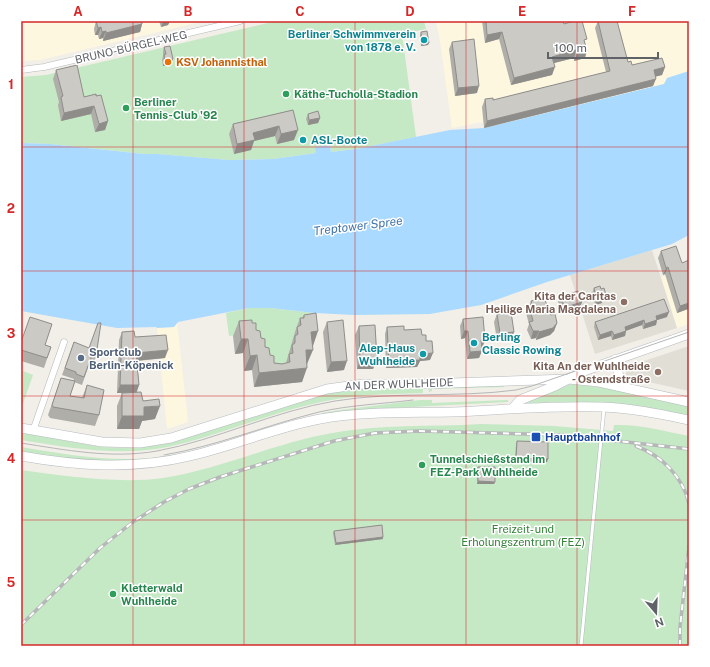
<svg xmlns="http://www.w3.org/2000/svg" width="710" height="667" font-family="'Public Sans',sans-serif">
<rect width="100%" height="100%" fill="#f1efe8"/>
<path fill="#fef7e0" d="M 21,21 L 204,21 L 40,60 L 21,61 Z
M 436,21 L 689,21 L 689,71 L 667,78 L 664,84 L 512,122 L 484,128 L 482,122 L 452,128 L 440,41 Z
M 678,272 L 689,285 L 689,324 L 677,328 L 661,277 Z
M 177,322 L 188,422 L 167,429 L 157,328 L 174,327 Z"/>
<path fill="#e1ded6" d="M 652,250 L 677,328 L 595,354 L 570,275 Z
M 689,346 L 689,391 L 626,377 L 626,367 Z"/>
<path fill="#c5e8c5" d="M 276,21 L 424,21 L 426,29 L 402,34 L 416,137 L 356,149 L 331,152 L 330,145 L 316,153 L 273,159 L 229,160 L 157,154 L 144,154 L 50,144 L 21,143 L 21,77 L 46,75 Z
M 249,308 L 270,308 L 315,313 L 316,327 L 296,340 L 285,376 L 246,334 L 229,336 L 226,313 Z
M 21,370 L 33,375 L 21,409 Z
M 571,384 C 611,387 650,397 689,406 L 689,417 L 609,404 L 577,402 L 528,403 L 529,400 Z
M 504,386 L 504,387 L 432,389 L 432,391 L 429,392 L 428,387 Z
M 402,387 L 423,387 L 423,393 C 385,394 346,395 308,405 C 280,412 252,422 224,431 C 199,439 174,447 148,450 C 105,454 63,447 21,440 L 23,433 L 101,447 L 130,448 L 150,446 L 177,441 L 326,393 L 348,389 Z
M 420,400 L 432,400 L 432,403 L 508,400 L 508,402 L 374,409 L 322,415 L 322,413 L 340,410 Z
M 288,422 L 190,453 L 147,461 L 86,461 L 21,452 L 21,447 C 58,453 96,460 134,459 C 187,457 238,438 288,422 Z
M 481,424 L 554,426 L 613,431 L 614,425 C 639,424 664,431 689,436 L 689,646 L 21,646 L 21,470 C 64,476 119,484 163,478 C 221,469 275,443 332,433 C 380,424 432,427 481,424 Z"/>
<path fill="#aadaff" d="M 689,71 L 689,235 L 672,244 L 547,282 L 481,305 L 441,312 L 430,314 L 354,315 L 315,313 L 270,308 L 249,308 L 178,322 L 174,327 L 157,328 L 156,327 L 117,328 L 21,311 L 21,143 L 50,144 L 144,154 L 157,154 L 229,160 L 273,159 L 316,153 L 315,147 L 330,145 L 331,152 L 356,149 L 450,130 L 484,128 L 664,84 L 667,78 Z"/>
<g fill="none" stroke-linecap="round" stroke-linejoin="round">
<defs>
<path id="lane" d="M 581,646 L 604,409"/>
<path id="street" d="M 21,70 L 44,67 L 240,21
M 33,431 L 64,342"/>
<path id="secondary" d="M 616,359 L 619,378 L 618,386
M 512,409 L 520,400 L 555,386 L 584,371 L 689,334
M 21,428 L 102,442 L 140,443 L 171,438 L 327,389 L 363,384 L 422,384 L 569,379 L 599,382 L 689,402
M 21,456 C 78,466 133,470 190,456 C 234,446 276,427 320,419 C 364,411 408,413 452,412 C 502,410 552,405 602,407 C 631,408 660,414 689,420"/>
</defs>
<use href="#lane" stroke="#b5b8bc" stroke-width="4"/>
<use href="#street" stroke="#b5b8bc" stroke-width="7"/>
<use href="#secondary" stroke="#b6babf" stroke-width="10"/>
<use href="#lane" stroke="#fff" stroke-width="3"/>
<use href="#street" stroke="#fff" stroke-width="6"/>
<use href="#secondary" stroke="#fff" stroke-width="9"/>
<path stroke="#b6b7b8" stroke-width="1" d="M 21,443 C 66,450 111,459 157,451 C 217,440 274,411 335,401 C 395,391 456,398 516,390 L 532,386 L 689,332
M 164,455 C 217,446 267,425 319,412 C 350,405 382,404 413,400"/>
<defs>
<path id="rail" d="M 636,446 C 662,456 682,476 689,503
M 21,625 L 100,548 L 133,522 L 164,502 L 189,489 L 220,477 L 334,441 L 375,433 L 420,431 L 563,435 L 689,449
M 680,646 L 680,627 L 689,547"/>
</defs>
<use href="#rail" stroke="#b6b7b8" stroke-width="3.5"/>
<use href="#rail" stroke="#fff" stroke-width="2" stroke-dasharray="6" stroke-linecap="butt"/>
</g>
<path fill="#afaea9" d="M 96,21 L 142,24 L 140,32 L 103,41 L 103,38 L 99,39 L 98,35 L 95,35 L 94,29 Z
M 159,21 L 170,21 L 168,25 L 161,27 Z
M 482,21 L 563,21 L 564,24 L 585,43 L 585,58 L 574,61 L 574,58 L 554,63 L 552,75 L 511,85 L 499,39 L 485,43 Z
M 598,21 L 628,62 L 632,65 L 665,67 L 662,75 L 655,76 L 653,86 L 484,128 L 482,107 L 485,99 L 493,100 L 606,72 L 595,28 Z
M 421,32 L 428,45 L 421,46 L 420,35 Z
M 452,42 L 477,93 L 455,96 L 449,49 Z
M 164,47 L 171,64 L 163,66 L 162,60 L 163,56 L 163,52 Z
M 56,70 L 84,97 L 96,94 L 108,121 L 105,130 L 95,132 L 91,114 L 61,121 L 58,105 L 59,102 L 53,79 Z
M 293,110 L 294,140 L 277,144 L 275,136 L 254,141 L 251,150 L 234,154 L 229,134 L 233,124 Z
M 308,114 L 320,118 L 318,123 L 308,125 L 306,119 Z
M 661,251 L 682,263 L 688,309 L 677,313 L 665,274 L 663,275 L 658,258 Z
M 594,288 L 604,300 L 602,301 L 602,303 L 595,305 L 592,293 Z
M 560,297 L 582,302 L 580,307 L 564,312 L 564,309 L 562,310 L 558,302 Z
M 531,301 L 542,301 L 557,323 L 554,331 L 550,335 L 536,340 L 536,338 L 531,339 L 527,330 L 529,324 L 526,313 Z
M 497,314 L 514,332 L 511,339 L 503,340 L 497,340 L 494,322 Z
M 304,315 L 313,346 L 312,346 L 302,382 L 254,387 L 252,370 L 244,371 L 243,353 L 235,354 L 233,336 L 239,321 L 252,323 L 274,363 L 282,364 L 286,363 L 295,332 L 300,318 L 302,318 Z
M 667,317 L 657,320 L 656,325 L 643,329 L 642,325 L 626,330 L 625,336 L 612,340 L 611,336 L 598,340 L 594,327 L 595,322 Z
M 463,319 L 485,340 L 479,358 L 467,359 L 465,338 L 461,339 L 460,326 Z
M 327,322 L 344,370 L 327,372 L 323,332 Z
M 359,326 L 377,359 L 373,369 L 357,369 L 355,335 Z
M 387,327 L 404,330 L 422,335 L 426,341 L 430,360 L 420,361 L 417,367 L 386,368 L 385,334 Z
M 122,332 L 135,337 L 165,358 L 137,361 L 139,385 L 137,392 L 155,419 L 142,421 L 139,429 L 117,429 L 117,406 L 122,393 L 117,393 L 119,340 Z
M 21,342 L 45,345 L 51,347 L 44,368 L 21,361 Z
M 74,342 L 96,356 L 94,363 L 90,362 L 82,385 L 74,382 L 70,396 L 82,398 L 87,385 L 99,415 L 95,426 L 50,418 L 48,415 L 61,378 L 73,381 L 74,379 L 62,375 Z
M 517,441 L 547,462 L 515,461 L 516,444 Z
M 478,467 L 495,482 L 494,484 L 477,484 L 477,469 Z
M 334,531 L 383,537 L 383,539 L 335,545 L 333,533 Z"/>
<path fill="#8f8d8a" d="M 167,21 L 170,21 L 168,25 L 161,27 L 163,22 Z
M 142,24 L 140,32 L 103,41 L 106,33 Z
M 101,27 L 98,35 L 95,35 L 98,28 Z
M 106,31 L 103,38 L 99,39 L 102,32 Z
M 502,32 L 499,39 L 485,43 L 487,35 Z
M 429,43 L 428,45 L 421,46 L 422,44 Z
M 576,50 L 574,58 L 550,64 L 552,57 Z
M 587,51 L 585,58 L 574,61 L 577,54 Z
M 173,59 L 171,64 L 163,66 L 165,61 Z
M 555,67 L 552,75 L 511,85 L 514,78 Z
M 665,67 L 662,75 L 651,78 L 654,70 Z
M 656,79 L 653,86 L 484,128 L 487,121 Z
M 479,86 L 477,93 L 455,96 L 458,88 Z
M 94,106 L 91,114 L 61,121 L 64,113 Z
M 320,118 L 318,123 L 308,125 L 309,120 Z
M 108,121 L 105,130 L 95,132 L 99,124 Z
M 279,126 L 275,136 L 254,141 L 251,150 L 234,154 L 237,144 L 253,133 Z
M 298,130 L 294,140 L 277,144 L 281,134 Z
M 668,267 L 665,274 L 663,275 L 666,268 Z
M 606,295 L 604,300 L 602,301 L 602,303 L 595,305 L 597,300 L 603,296 Z
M 582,302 L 580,307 L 564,312 L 566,307 Z
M 689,303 L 689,307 L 688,309 L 677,313 L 680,306 Z
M 565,304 L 564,309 L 562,310 L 564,305 Z
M 669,312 L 667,317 L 654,321 L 656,316 Z
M 644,320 L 642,325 L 623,332 L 625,327 Z
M 657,320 L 656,325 L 643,329 L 645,324 Z
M 557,323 L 554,331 L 550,335 L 536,340 L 539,332 Z
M 318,331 L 313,346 L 306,347 L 311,332 Z
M 464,331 L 468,331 L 465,338 L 461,339 Z
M 533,331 L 539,331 L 536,338 L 531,339 Z
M 612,331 L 611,336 L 598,340 L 600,335 Z
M 626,331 L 625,336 L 612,340 L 614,335 Z
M 514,332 L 511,339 L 503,340 L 497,340 L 500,333 Z
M 241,339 L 248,339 L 243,353 L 235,354 Z
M 481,340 L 485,340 L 482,347 Z
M 168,350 L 165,358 L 133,361 L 136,353 Z
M 306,350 L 313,350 L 307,364 L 300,365 Z
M 482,351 L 479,358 L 467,359 L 470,352 Z
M 433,353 L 430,360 L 420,361 L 417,367 L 386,368 L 389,361 L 420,354 Z
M 257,355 L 252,370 L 244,371 L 250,356 Z
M 377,359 L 373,369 L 357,369 L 360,360 Z
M 347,361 L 344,370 L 327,372 L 331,362 Z
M 307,368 L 302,382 L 254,387 L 259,373 Z
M 120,385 L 139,385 L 136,393 L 117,393 Z
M 160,406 L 155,419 L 142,421 L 139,429 L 117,429 L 122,416 L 144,407 Z
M 516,458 L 548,459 L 547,462 L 515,461 Z
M 478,481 L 495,482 L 494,484 L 477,484 Z
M 383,537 L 383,539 L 335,545 L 336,543 Z"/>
<path fill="#cccac5" stroke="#8f8d8a" d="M 96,21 L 142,21 L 142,24 L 106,33 L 106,31 L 102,32 L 101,27 L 98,28 Z
M 486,21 L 563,21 L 564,24 L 574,21 L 582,21 L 587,39 L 584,40 L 587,51 L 577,54 L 576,50 L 552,57 L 555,67 L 514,78 L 502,32 L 487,35 Z
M 598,21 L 617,21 L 628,62 L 631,61 L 632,65 L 662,58 L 665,67 L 654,70 L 656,79 L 487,121 L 485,99 L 493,98 L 493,100 L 610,71 Z
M 427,31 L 429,43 L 422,44 L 421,32 Z
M 474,39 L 479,86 L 458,88 L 452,42 Z
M 170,46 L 173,59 L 165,61 L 164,55 L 166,54 L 164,47 Z
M 77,65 L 84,97 L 96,94 L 96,96 L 101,95 L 108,121 L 99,124 L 94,106 L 64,113 L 61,97 L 63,96 L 56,70 Z
M 293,110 L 298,130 L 281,134 L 279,126 L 253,133 L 255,140 L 237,144 L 233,124 Z
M 318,111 L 320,118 L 309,120 L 308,114 Z
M 676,246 L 682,263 L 689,260 L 689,303 L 680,306 L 668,267 L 666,268 L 661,251 Z
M 600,286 L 601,289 L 604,288 L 606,295 L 603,296 L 603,298 L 597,300 L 594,288 Z
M 578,291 L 582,302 L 566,307 L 565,304 L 564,305 L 560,297 Z
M 541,298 L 542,301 L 545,300 L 551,315 L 555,314 L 557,323 L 553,328 L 539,332 L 539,331 L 533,331 L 529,322 L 533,321 L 529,305 L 532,304 L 531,301 Z
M 664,299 L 669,312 L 656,316 L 657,320 L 645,324 L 644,320 L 625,327 L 626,331 L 614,335 L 612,331 L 600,335 L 595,322 Z
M 511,312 L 514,332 L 505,333 L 500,333 L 497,314 Z
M 316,313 L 318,331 L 311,332 L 313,350 L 306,350 L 307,368 L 259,373 L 257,355 L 250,356 L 248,339 L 241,339 L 239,321 L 252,320 L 252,323 L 256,323 L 256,330 L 260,331 L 261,338 L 265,339 L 265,347 L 269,348 L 270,355 L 274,356 L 274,363 L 282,364 L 290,362 L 289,354 L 293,353 L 292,345 L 295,343 L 295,336 L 298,334 L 297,327 L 301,325 L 300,318 L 304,318 L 304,315 Z
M 30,317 L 52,324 L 45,345 L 51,347 L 47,358 L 21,350 L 21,342 Z
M 483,317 L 485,340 L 481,340 L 482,351 L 470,352 L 468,331 L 464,331 L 463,319 Z
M 343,320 L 347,361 L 331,362 L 327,322 Z
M 98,323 L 101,323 L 96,356 L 92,355 L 84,377 L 76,374 L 76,372 L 65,368 L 74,342 L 89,348 Z
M 375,325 L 377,359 L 360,360 L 359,326 Z
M 404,326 L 404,330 L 421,329 L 422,335 L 426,335 L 426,341 L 432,341 L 433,353 L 420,354 L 420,360 L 389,361 L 387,327 Z
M 134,331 L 135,337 L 166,335 L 168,350 L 136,353 L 139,385 L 120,385 L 122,332 Z
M 61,378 L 75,381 L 70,396 L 84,398 L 87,385 L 104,390 L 99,415 L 53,407 L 52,405 Z
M 141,392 L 143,401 L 159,399 L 160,406 L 144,407 L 144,416 L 122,416 L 122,393 Z
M 517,441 L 548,442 L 548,459 L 516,458 Z
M 478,467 L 495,467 L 495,482 L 478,481 Z
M 382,525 L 383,537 L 336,543 L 334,531 Z"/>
<path fill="none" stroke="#d62828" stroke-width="1" stroke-opacity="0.55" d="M 133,21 L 133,646M 244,21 L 244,646M 355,21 L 355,646M 466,21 L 466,646M 577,21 L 577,646M 21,147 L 689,147M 21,271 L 689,271M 21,396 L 689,396M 21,520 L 689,520"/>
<g fill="#0f9aa8" stroke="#fff" stroke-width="1.5">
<circle cx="424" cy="40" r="4"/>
<circle cx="303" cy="140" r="4"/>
<circle cx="474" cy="343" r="4"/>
<circle cx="423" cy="354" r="4"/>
</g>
<circle fill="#e8710a" stroke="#fff" stroke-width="1.5" cx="168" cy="62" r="4"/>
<g fill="#2e9e5b" stroke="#fff" stroke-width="1.5">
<circle cx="286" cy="94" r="4"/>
<circle cx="126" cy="108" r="4"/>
<circle cx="422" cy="465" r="4"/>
<circle cx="113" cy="594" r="4"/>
</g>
<g fill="#8d6e63" stroke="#fff" stroke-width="1.5">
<circle cx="624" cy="302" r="4"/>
<circle cx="658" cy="372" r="4"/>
</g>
<circle fill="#5c6f8a" stroke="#fff" stroke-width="1.5" cx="81" cy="358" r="4"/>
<rect fill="#1a4fb4" stroke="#fff" stroke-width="1.5" x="531" y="432" width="10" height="10" rx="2"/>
<g text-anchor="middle" stroke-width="3" stroke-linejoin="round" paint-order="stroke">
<g font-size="11" font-weight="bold" fill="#0d838f" stroke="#fff" text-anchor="end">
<text x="416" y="38">Berliner Schwimmverein<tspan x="416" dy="13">von 1878 e. V.</tspan></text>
<text x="311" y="144" text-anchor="start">ASL-Boote</text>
<text x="482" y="341" text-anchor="start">Berling<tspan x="482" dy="13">Classic Rowing</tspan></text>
<text x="415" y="352">Alep-Haus<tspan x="415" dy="13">Wuhlheide</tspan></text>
</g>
<g font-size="11" fill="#5f6368" stroke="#fff">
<text transform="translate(131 47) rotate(-13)" y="4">BRUNO-BÜRGEL-WEG</text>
<text transform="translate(399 384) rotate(-2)" y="4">AN DER WUHLHEIDE</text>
</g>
<g font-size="11" font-weight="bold" fill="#c56008" stroke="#fff" text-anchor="start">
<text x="176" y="66">KSV Johannisthal</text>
</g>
<g font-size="11" font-weight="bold" fill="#27864d" stroke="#fff" text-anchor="start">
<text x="294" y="98">Käthe-Tucholla-Stadion</text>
<text x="134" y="106">Berliner<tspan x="134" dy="13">Tennis-Club '92</tspan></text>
<text x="430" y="463">Tunnelschießstand im<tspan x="430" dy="13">FEZ-Park Wuhlheide</tspan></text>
<text x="121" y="592">Kletterwald<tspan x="121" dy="13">Wuhlheide</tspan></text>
</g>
<g font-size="11" font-weight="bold" fill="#785e54" stroke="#fff" text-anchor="end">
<text x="616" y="300">Kita der Caritas<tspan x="616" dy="13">Heilige Maria Magdalena</tspan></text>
<text x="650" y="370">Kita An der Wuhlheide<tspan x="650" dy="13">- Ostendstraße</tspan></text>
</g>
<g font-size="11" font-weight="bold" fill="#4e5e75" stroke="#fff" text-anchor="start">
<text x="89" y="356">Sportclub<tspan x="89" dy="13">Berlin-Köpenick</tspan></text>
</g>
<g font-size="11" font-weight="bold" fill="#164399" stroke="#fff" text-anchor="start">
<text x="545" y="441">Hauptbahnhof</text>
</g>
<g font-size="11" fill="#348238" stroke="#fff">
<text x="523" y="533">Freizeit- und<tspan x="523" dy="13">Erholungszentrum (FEZ)</tspan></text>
</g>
<g font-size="12" font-style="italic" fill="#4174aa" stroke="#fff">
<text transform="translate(358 226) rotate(-7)" y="4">Treptower Spree</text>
</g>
</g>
<rect width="710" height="667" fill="none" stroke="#ffffff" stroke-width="44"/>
<g transform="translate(656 613) rotate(161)" stroke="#ffffff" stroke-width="3" paint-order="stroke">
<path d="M0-3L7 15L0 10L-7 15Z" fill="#5f6368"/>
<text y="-6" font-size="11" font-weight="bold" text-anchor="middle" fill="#5f6368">N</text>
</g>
<path d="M548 52v6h110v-6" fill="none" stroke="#5f6368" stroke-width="2"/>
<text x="554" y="52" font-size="12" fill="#5f6368" stroke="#ffffff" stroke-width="3" paint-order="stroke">100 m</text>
<rect x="22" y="22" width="666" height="623" fill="none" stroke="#d62828" stroke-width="1.5"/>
<g font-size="13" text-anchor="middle" font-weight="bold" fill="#d62828">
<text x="78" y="16">A</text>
<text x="188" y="16">B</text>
<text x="300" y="16">C</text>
<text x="410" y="16">D</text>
<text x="522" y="16">E</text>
<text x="632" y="16">F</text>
<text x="11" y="89">1</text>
<text x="11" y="213">2</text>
<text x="11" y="338">3</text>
<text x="11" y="463">4</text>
<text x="11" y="587">5</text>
</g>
</svg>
